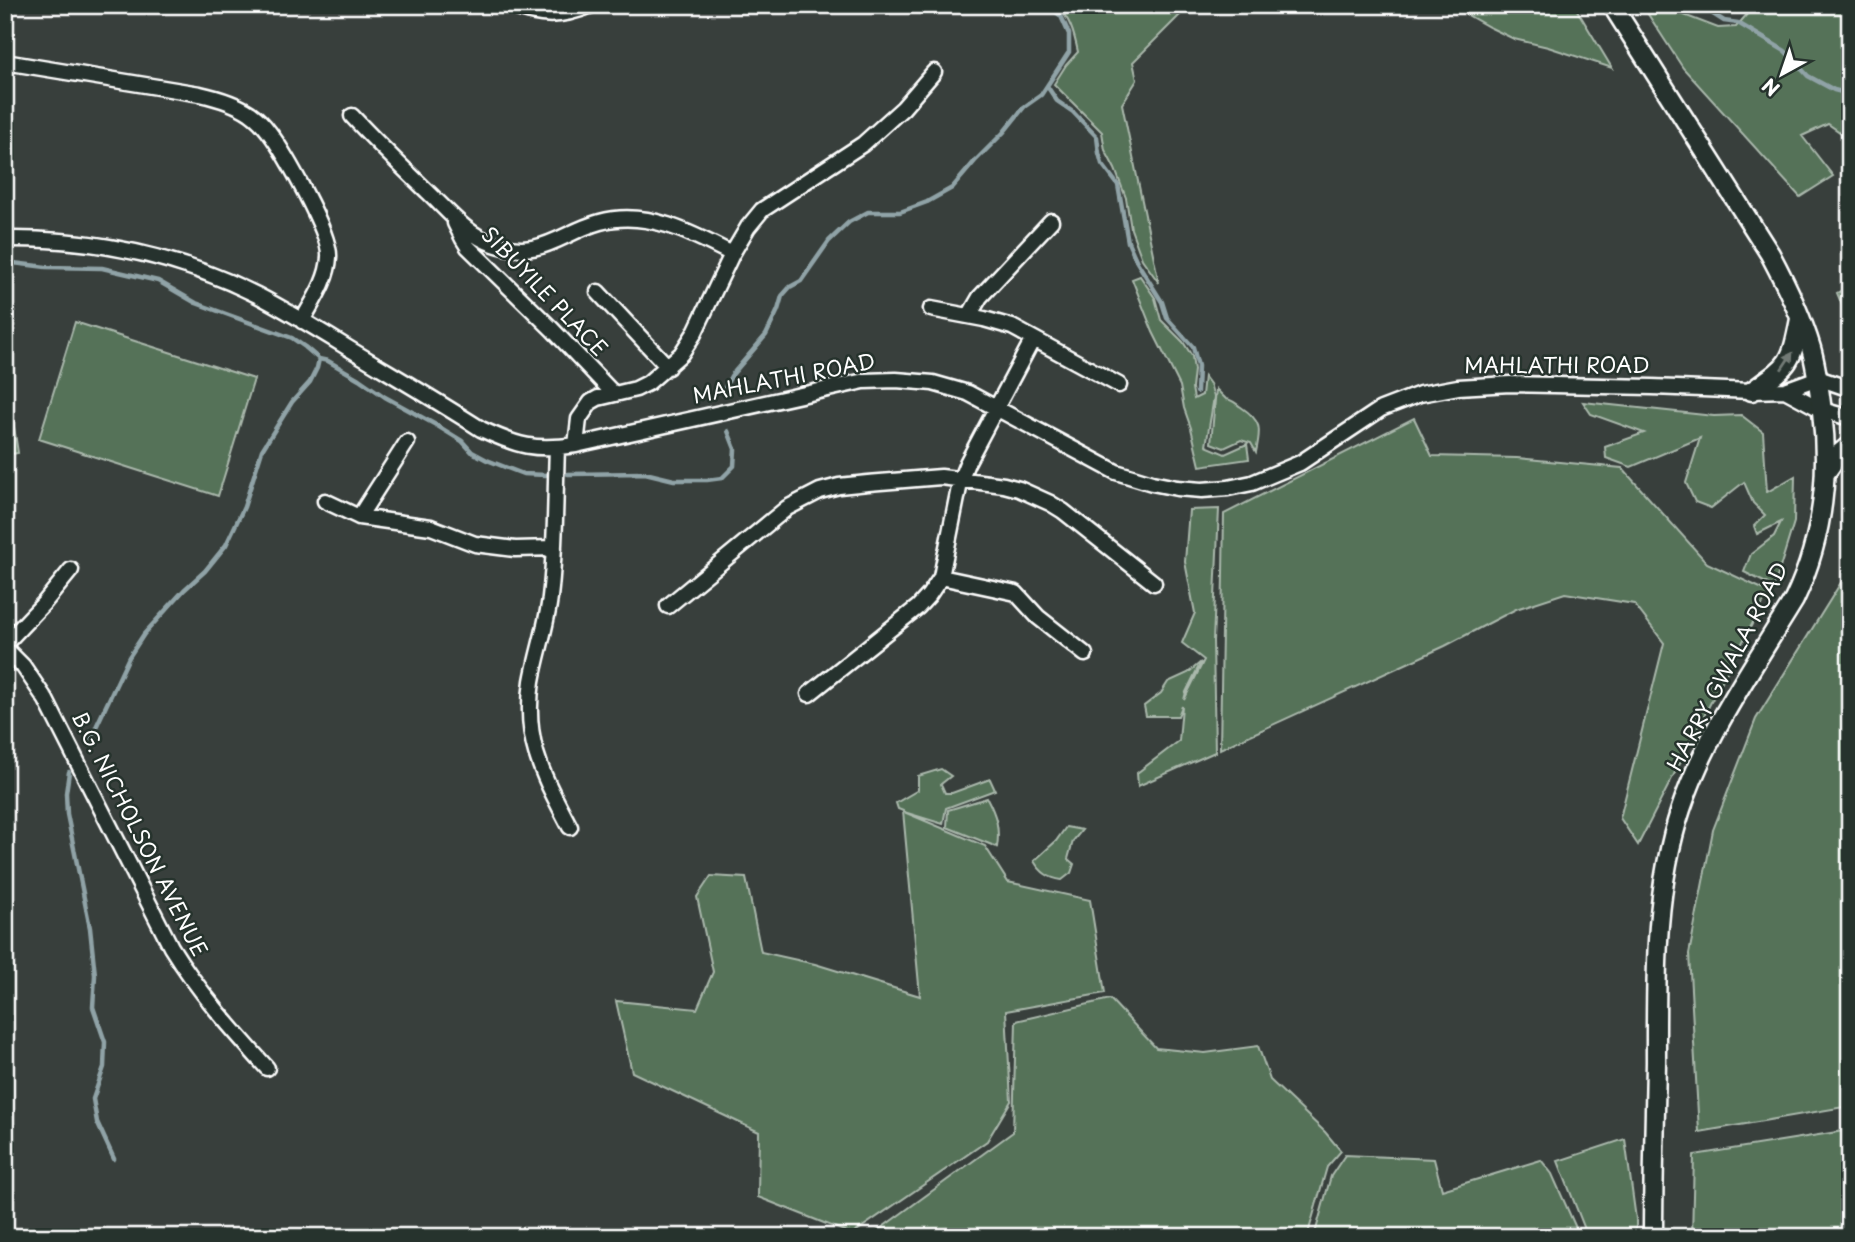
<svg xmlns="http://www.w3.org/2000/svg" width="1855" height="1242" font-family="'Playpen Sans',sans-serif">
<rect width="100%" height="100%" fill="#383f3c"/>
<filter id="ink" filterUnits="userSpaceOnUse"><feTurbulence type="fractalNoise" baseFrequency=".0143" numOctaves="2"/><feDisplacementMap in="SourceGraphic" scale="14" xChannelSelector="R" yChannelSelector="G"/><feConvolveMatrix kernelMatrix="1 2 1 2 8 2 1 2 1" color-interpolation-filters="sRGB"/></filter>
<g filter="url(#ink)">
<path fill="#557259" stroke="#aab8ac" stroke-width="2" d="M 1056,5 L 1190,5 L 1133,62 L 1137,80 L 1122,104 L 1159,283 L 1142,259 L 1131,229 L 1126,198 L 1115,169 L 1105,150 L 1102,132 L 1054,84 L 1066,65 L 1078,52 C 1074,33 1070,18 1056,5 Z
M 1450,5 L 1574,5 L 1612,68 L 1548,47 L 1514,39 L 1489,27 Z
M 1642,5 L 1658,5 L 1718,28 L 1736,27 L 1755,5 L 1850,5 L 1850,139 L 1828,124 L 1802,136 L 1833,176 L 1800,197 L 1683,68 Z
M 1140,276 L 1155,298 L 1161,320 L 1183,342 L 1192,356 L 1194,370 L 1192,388 L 1194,399 L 1202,395 L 1204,376 L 1210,384 L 1214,397 L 1206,446 L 1225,454 L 1247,444 L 1249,459 L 1200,466 L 1191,428 L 1184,408 L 1180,386 L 1153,332 L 1132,279 Z
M 1850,286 L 1850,324 L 1837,293 Z
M 75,322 L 254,379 L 218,496 L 39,439 Z
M 5,381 L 7,381 L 18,453 L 5,455 Z
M 1216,389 L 1226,399 C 1233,400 1235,403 1241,407 C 1262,421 1261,429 1256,452 L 1251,443 L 1241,440 L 1224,448 L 1211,443 Z
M 1583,402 L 1714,416 L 1741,415 L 1763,432 L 1767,492 L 1795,476 L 1794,522 L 1774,587 L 1744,572 L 1751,554 L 1774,536 L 1781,522 L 1757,534 L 1754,526 L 1765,515 L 1753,503 L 1744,482 L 1711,508 L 1695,502 L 1686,483 L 1700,438 L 1631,467 L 1606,458 L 1605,447 L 1644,433 L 1591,414 Z
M 1414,418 L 1432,456 L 1517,458 L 1622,468 L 1707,563 L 1769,592 L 1711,702 L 1638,845 L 1620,818 L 1664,643 L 1634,604 L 1565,593 L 1516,609 L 1445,646 L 1220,749 L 1224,514 Z
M 1219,509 L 1213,641 L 1215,752 L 1138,786 L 1137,773 L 1179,741 L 1182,706 L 1178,716 L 1146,716 L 1144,706 L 1161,693 L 1168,682 L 1188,673 L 1201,662 L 1186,692 L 1184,700 L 1204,660 L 1182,643 L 1195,613 L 1185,562 L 1189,510 Z
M 1850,568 L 1850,1106 L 1699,1132 L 1689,954 L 1713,830 L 1756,719 Z
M 941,769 L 951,776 L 941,784 L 945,793 L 952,793 L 990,779 L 995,790 L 946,808 L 943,824 L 904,812 L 985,846 L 1008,882 L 1090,900 L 1105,993 L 1006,1011 L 1011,1101 L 987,1141 L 852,1234 L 758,1197 L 759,1132 L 632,1072 L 616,1001 L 697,1009 L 713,972 L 697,897 L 711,876 L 746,878 L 761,952 L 815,964 L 920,996 L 903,811 L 898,809 L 896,803 L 918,790 L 918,776 Z
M 987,798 C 996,815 1000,828 997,847 L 947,827 L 948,810 Z
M 1066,827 L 1082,830 L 1073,841 L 1068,859 L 1074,864 L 1071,873 L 1062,880 C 1049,878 1041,873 1034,861 L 1056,841 Z
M 1110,999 L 1156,1048 L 1205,1053 L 1258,1046 L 1270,1080 L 1325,1132 L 1341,1151 L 1327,1167 L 1307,1237 L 869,1237 L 1013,1132 L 1016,1021 Z
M 1850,1130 L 1850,1237 L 1692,1237 L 1694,1155 Z
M 1625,1139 L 1636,1219 L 1636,1237 L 1588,1237 L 1558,1161 Z
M 1345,1155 L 1434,1159 L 1442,1190 L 1541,1160 L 1552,1174 L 1580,1237 L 1314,1237 L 1331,1176 Z"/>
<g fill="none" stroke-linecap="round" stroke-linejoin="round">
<path stroke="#90a3a7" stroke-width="4.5" d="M 1699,5 L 1724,21 L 1738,23 L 1785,51 L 1808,76 L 1834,90 L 1850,94
M 1047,86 L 1057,101 L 1073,112 L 1097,137 L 1099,153 L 1102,164 L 1118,185 L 1128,242 L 1137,262 L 1162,302 L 1167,318 L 1193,347 L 1198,366 L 1197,392
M 5,262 L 46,267 L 102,268 L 158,281 L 196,303 L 292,338 L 305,347 L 319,359 L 328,361 L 359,379 L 385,397 L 436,425 L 462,441 L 472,452 L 487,460 L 523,474 L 546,475
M 723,391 L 731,376 L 766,335 L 778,310 L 782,296 L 790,287 L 801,281 L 829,241 L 849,222 L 868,212 L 900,212 L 927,202 L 952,188 L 975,161 L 1003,133 L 1024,107 L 1041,95 L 1069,52 L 1069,34 L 1061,16 L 1047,5
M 568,474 L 645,473 L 674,480 L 707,480 L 722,478 L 734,466 L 735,449 L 728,431
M 89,742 L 129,657 L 144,634 L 184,590 L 205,571 L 226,545 L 244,507 L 262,450 L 292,402 L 310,382 L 317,368 L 319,359
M 69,772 L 66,793 L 67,814 L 90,928 L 95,975 L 93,1007 L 105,1042 L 104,1067 L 93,1099 L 97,1122 L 114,1159"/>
<defs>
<path id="minor" d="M 509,5 C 541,18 560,18 592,5
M 5,62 L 200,94 C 218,98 235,103 250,113 C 257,118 264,125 269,132 C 284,152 331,234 329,257 C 328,280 313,301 302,321
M 352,116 C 377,143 402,167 428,192 C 448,211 467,235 494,244 C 541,260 560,233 600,222 C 646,209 692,233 732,254
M 455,223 L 463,239 L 468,247 L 552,329 L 613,393
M 5,239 C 92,238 179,256 257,295 C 290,312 322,332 353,351 C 396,377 439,402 481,429 C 518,446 534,451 576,445 L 864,381 L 896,380 L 933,383 L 968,393 L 1116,472 L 1152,483 L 1177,488 L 1202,490 L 1228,488 L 1252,483 L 1300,463 L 1381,409 L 1420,394 L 1458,387 L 1510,384 L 1652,387 L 1752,391 L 1785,390 L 1818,378 L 1850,389
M 598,292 L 668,367
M 931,309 L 984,319 L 1012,327 L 1119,385
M 969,316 L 980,297 L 1051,221
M 1785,390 L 1822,410 L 1850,418
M 576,445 L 579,419 L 591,402 L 598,398 L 636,389 L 648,383 L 681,354 L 694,334 L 732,254 L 748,227 L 762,210 L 863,144 L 903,108 L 934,72
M 557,448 C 555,497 556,548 550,597 C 547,625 537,653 532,681 C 523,742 543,775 570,827
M 325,501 L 359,517 L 431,527 L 475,544 L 515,549 L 554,548
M 359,517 L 407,442
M 941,577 L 1016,593 L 1038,617 L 1085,654
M 668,606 L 787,508 L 820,491 L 839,486 L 868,483 L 941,477 L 1004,485 L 1019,489 L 1050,503 L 1063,511 L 1154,583
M 5,644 L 44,603 L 71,570
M 5,648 L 23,666 L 46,700 L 171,947 C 198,991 232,1029 267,1068
M 809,694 L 918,607 L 929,595 L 941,577 L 961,478 L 967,463 L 1033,339"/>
<path id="major" d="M 1612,5 L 1770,254 C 1786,284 1801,315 1811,348 C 1817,369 1819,389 1822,411 C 1830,477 1823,539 1794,600 C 1753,667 1706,734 1681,809 C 1654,890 1656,977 1656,1062 C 1655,1120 1653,1178 1653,1237
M 1752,391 C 1790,364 1791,365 1800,319
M 1826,472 L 1838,455 L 1850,445"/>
</defs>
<use href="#minor" stroke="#fff" stroke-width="19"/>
<use href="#major" stroke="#fff" stroke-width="23"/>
<use href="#minor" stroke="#26332d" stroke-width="14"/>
<use href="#major" stroke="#26332d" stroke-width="18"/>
</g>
<defs><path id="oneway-solid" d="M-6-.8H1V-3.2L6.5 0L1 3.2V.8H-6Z" transform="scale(1.75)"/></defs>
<use fill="#727a76" href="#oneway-solid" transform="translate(1787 361) rotate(-56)"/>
</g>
<g text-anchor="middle" stroke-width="5" stroke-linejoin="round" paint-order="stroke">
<g font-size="21" fill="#fff" stroke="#26332d">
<text transform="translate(544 292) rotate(46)" y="7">SIBUYILE PLACE</text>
<text x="1557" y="373">MAHLATHI ROAD</text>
<text transform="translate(784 379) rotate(-11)" y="7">MAHLATHI ROAD</text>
<text transform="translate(1728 667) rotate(-62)" y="7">HARRY GWALA ROAD</text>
<text transform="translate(139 834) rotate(63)" y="7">B.G. NICHOLSON AVENUE</text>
</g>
</g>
<rect width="1855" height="1242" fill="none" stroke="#26332d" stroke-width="28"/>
<rect x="14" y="14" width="1827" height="1214" fill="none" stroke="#fff" stroke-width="2.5" filter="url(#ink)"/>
<g transform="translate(1782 74) rotate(220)" stroke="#26332d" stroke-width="5" paint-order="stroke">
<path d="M0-5L12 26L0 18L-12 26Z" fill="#ffffff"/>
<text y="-10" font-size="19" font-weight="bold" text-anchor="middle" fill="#ffffff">N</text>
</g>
</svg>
